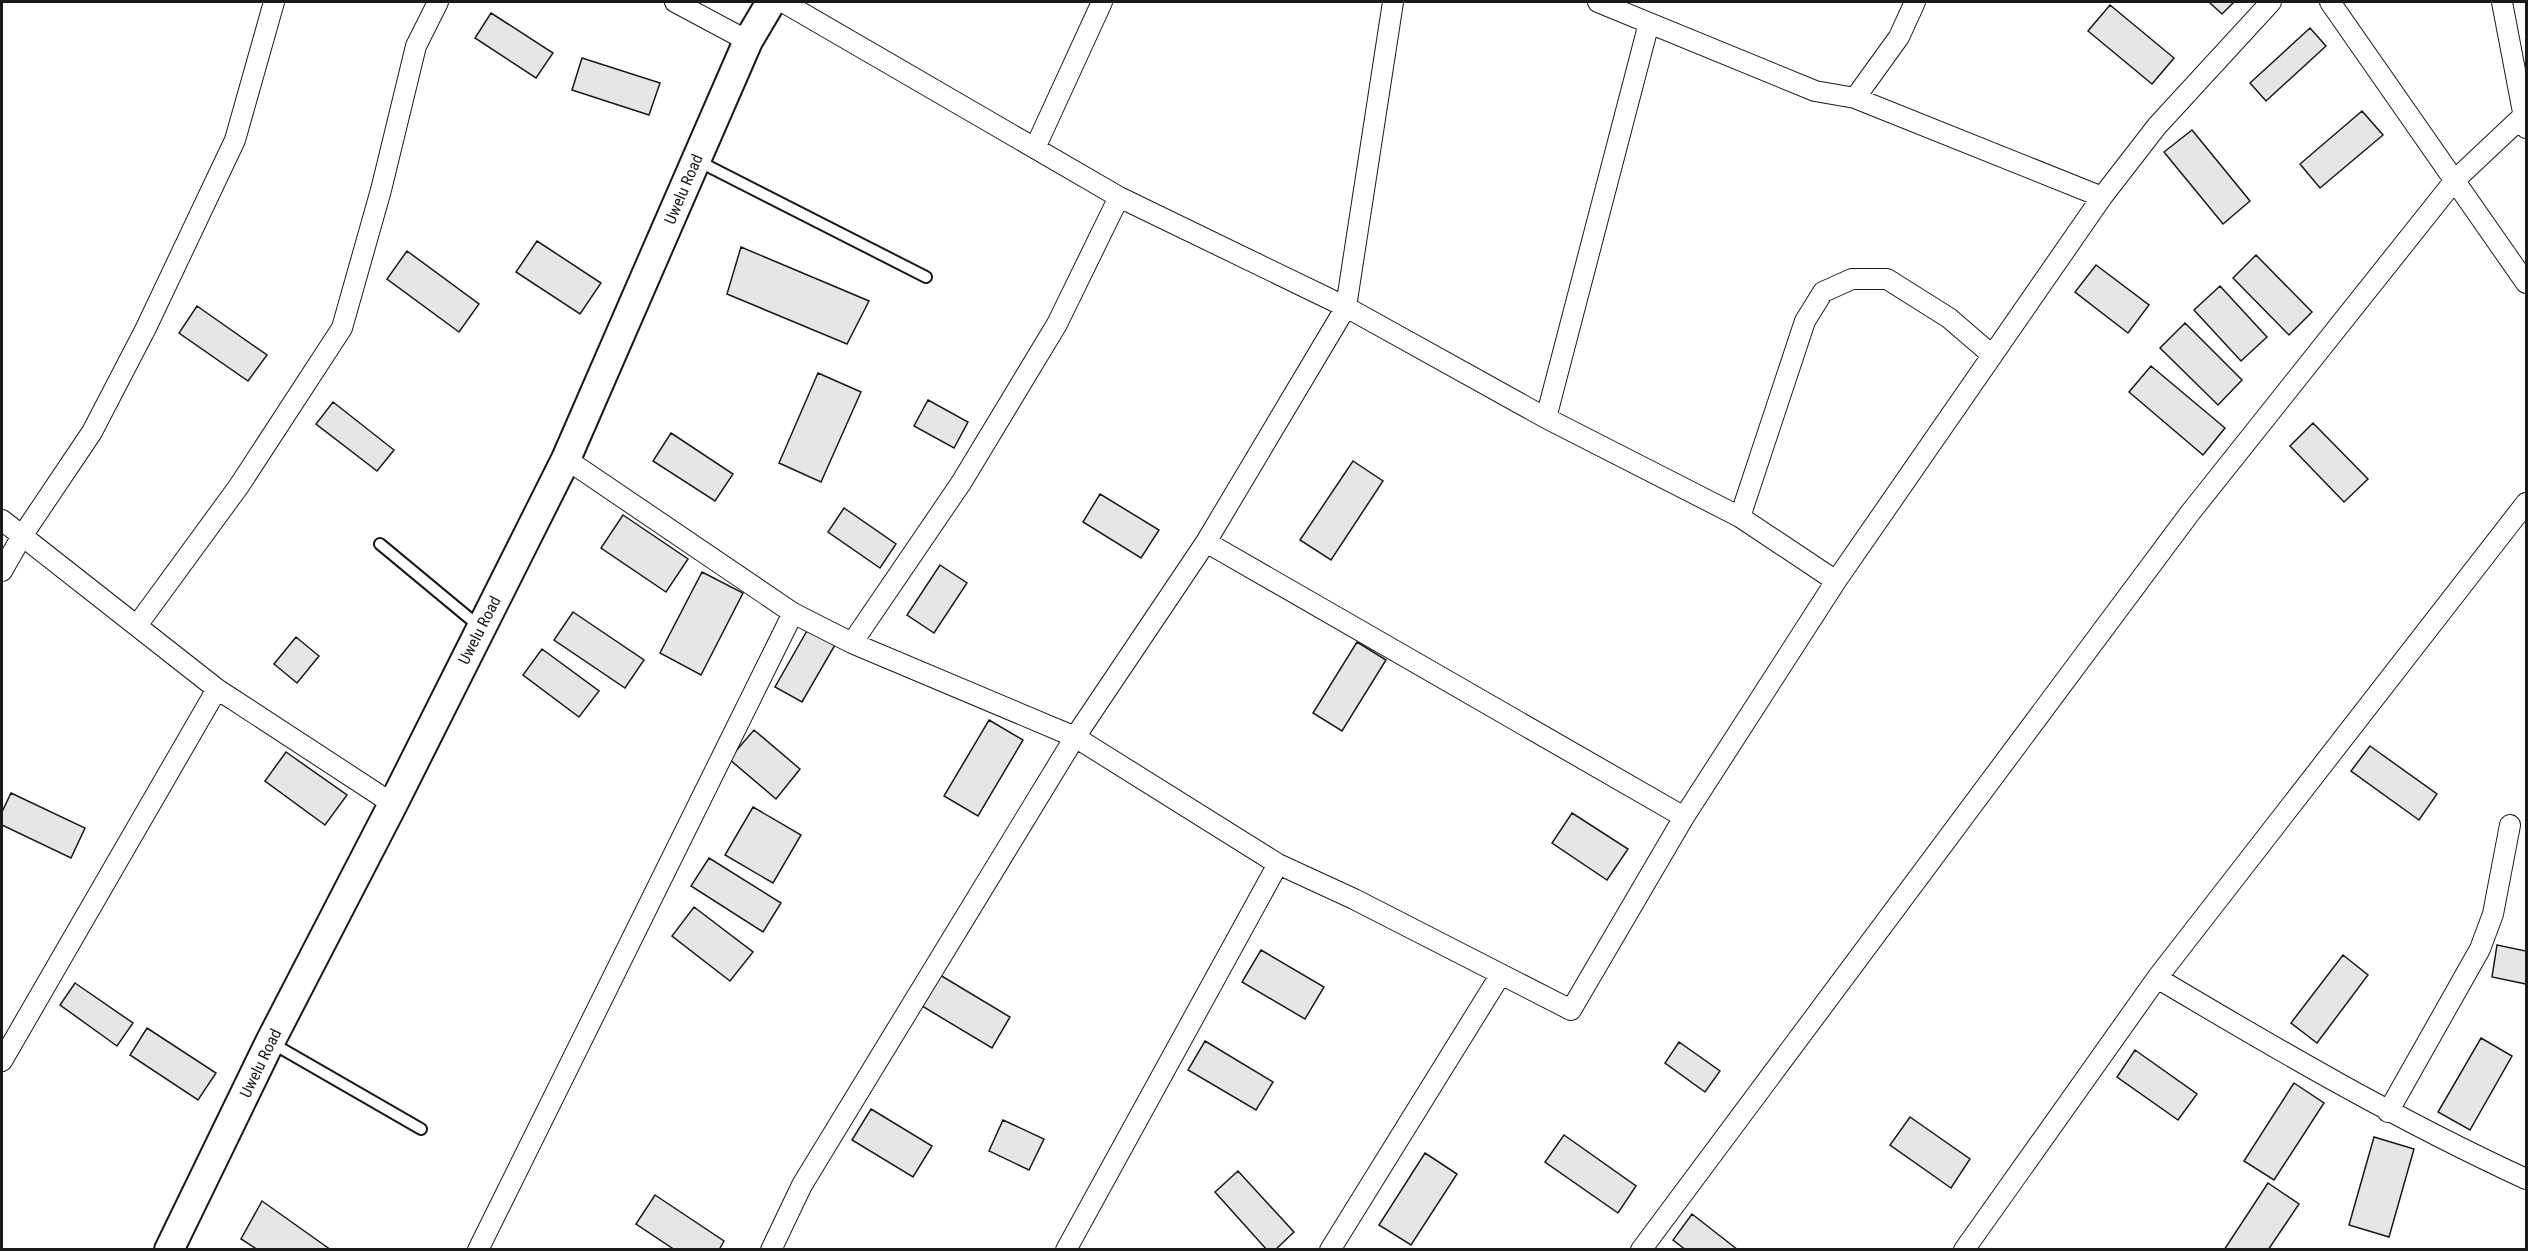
<svg xmlns="http://www.w3.org/2000/svg" width="2528" height="1251" font-family="'Roboto Condensed',sans-serif">
<rect width="100%" height="100%" fill="#fff"/>
<path fill="#e6e6e6" stroke="#1a1a1a" stroke-width="1.5" d="M 2209,2 L 2234,2 L 2222,14 Z
M 2110,5 L 2174,58 L 2152,84 L 2088,31 Z
M 491,13 L 553,53 L 536,78 L 475,38 Z
M 2310,28 L 2326,46 L 2266,101 L 2250,83 Z
M 582,58 L 660,83 L 649,115 L 572,90 Z
M 2362,111 L 2383,135 L 2320,188 L 2300,164 Z
M 2192,130 L 2250,201 L 2223,224 L 2164,152 Z
M 537,241 L 601,283 L 580,314 L 516,272 Z
M 741,247 L 869,301 L 847,344 L 727,294 Z
M 407,251 L 479,304 L 459,332 L 387,279 Z
M 2256,255 L 2312,312 L 2289,335 L 2233,278 Z
M 2096,265 L 2149,305 L 2128,333 L 2075,292 Z
M 2220,286 L 2267,337 L 2241,361 L 2194,310 Z
M 197,306 L 267,355 L 248,381 L 179,333 Z
M 2185,323 L 2242,380 L 2218,405 L 2160,348 Z
M 2151,366 L 2225,428 L 2203,455 L 2129,392 Z
M 818,373 L 861,392 L 821,482 L 779,463 Z
M 928,400 L 968,422 L 954,448 L 914,426 Z
M 333,402 L 394,450 L 377,471 L 316,424 Z
M 2313,423 L 2368,479 L 2344,502 L 2290,446 Z
M 671,433 L 733,474 L 715,501 L 653,461 Z
M 1353,461 L 1383,481 L 1331,560 L 1300,540 Z
M 1100,494 L 1159,530 L 1141,558 L 1083,522 Z
M 844,508 L 896,544 L 880,568 L 828,532 Z
M 623,515 L 688,559 L 666,592 L 601,548 Z
M 940,565 L 967,583 L 934,633 L 907,615 Z
M 702,572 L 743,593 L 701,675 L 660,653 Z
M 573,612 L 644,660 L 625,688 L 554,640 Z
M 808,629 L 835,645 L 802,702 L 775,687 Z
M 296,637 L 319,656 L 297,683 L 274,664 Z
M 1357,642 L 1386,660 L 1342,731 L 1313,713 Z
M 542,649 L 599,691 L 579,717 L 523,675 Z
M 989,720 L 1023,740 L 978,816 L 944,796 Z
M 754,730 L 800,769 L 776,799 L 729,759 Z
M 2370,746 L 2437,794 L 2419,820 L 2351,771 Z
M 286,752 L 347,795 L 325,825 L 265,781 Z
M 11,793 L 85,828 L 71,858 L 2,825 L 2,812 Z
M 753,807 L 801,835 L 773,883 L 725,855 Z
M 1572,813 L 1628,849 L 1607,880 L 1552,843 Z
M 709,858 L 781,903 L 763,932 L 691,886 Z
M 694,907 L 753,952 L 730,981 L 672,936 Z
M 2497,945 L 2526,951 L 2526,984 L 2492,977 Z
M 1261,950 L 1324,987 L 1305,1019 L 1242,982 Z
M 2343,955 L 2368,975 L 2317,1043 L 2291,1023 Z
M 940,975 L 1010,1017 L 992,1048 L 922,1006 Z
M 75,983 L 133,1023 L 117,1046 L 60,1005 Z
M 147,1028 L 216,1073 L 198,1100 L 130,1055 Z
M 2481,1038 L 2512,1056 L 2470,1130 L 2438,1112 Z
M 1205,1041 L 1273,1082 L 1256,1110 L 1188,1070 Z
M 1679,1042 L 1720,1071 L 1705,1092 L 1665,1063 Z
M 2135,1050 L 2197,1094 L 2178,1120 L 2117,1077 Z
M 2294,1083 L 2324,1103 L 2274,1180 L 2244,1161 Z
M 871,1109 L 932,1146 L 913,1177 L 852,1140 Z
M 1910,1117 L 1970,1159 L 1951,1188 L 1890,1145 Z
M 1003,1120 L 1044,1139 L 1029,1170 L 989,1151 Z
M 1564,1135 L 1636,1186 L 1618,1213 L 1545,1162 Z
M 2374,1137 L 2414,1149 L 2389,1237 L 2349,1225 Z
M 1425,1153 L 1457,1174 L 1411,1245 L 1379,1225 Z
M 1238,1171 L 1294,1232 L 1275,1250 L 1267,1250 L 1215,1192 Z
M 2268,1183 L 2299,1204 L 2268,1250 L 2224,1250 Z
M 655,1195 L 724,1241 L 719,1250 L 675,1250 L 636,1224 Z
M 262,1201 L 331,1250 L 258,1250 L 241,1239 Z
M 1692,1214 L 1738,1250 L 1686,1250 L 1673,1240 Z"/>
<g fill="none" stroke-linecap="round" stroke-linejoin="round">
<defs>
<path id="lane" d="M 698,161 L 926,277
M 380,544 L 480,627
M 270,1042 L 421,1129"/>
<path id="street" d="M 675,2 L 748,41
M 783,2 L 1119,197 L 1346,307 L 1546,418 L 1740,517 L 1836,581
M 1598,2 L 1815,91 L 1855,98 L 2102,197
M 2330,2 L 2526,283
M 2502,2 L 2526,128
M 1855,98 L 1899,37 L 1915,2
M 1035,148 L 1102,2
M 1546,418 L 1649,23
M 566,459 L 793,613 L 852,643 L 1075,737 L 1278,864 L 1354,899 L 1571,1010 L 1684,817 L 1836,581 L 2102,197 L 2157,126 L 2271,2
M 1740,517 L 1805,321 L 1823,292 L 1852,279 L 1887,279 L 1949,318 L 1992,355
M 2,520 L 217,689 L 393,804
M 1206,542 L 1684,817
M 2,571 L 22,536 L 92,432 L 146,328 L 235,140 L 274,2
M 138,624 L 239,486 L 342,328 L 381,190 L 416,46 L 438,2
M 852,643 L 961,483 L 1057,324 L 1119,197
M 2157,978 C 2278,1050 2398,1120 2526,1179
M 2,1061 L 217,689
M 2388,1112 L 2480,949 L 2493,914 L 2510,825
M 478,1250 L 793,613
M 771,1250 L 802,1185 L 1075,737 L 1206,542 L 1346,307 L 1393,2
M 1066,1250 L 1278,864
M 1330,1250 L 1501,974
M 1641,1250 L 2190,513 L 2455,180 L 2523,116
M 1964,1250 L 2157,978 L 2526,503"/>
<path id="secondary" d="M 169,1250 L 270,1042 L 393,804 L 566,459 L 748,41 L 771,2"/>
</defs>
<use href="#lane" stroke="#1a1a1a" stroke-width="14"/>
<use href="#street" stroke="#1a1a1a" stroke-width="22"/>
<use href="#secondary" stroke="#1a1a1a" stroke-width="32"/>
<use href="#lane" stroke="#fff" stroke-width="10"/>
<use href="#street" stroke="#fff" stroke-width="20"/>
<use href="#secondary" stroke="#fff" stroke-width="28"/>
</g>
<g text-anchor="middle" stroke-width="4.5" stroke-linejoin="round" paint-order="stroke">
<g font-size="16" fill="#1a1a1a" stroke="#fff">
<text transform="translate(683 189) rotate(-67)" y="6">Uwelu Road</text>
<text transform="translate(479 630) rotate(-63)" y="6">Uwelu Road</text>
<text transform="translate(260 1063) rotate(-64)" y="6">Uwelu Road</text>
</g>
</g>
<rect width="2528" height="1251" fill="none" stroke="#1a1a1a" stroke-width="6"/>
</svg>
